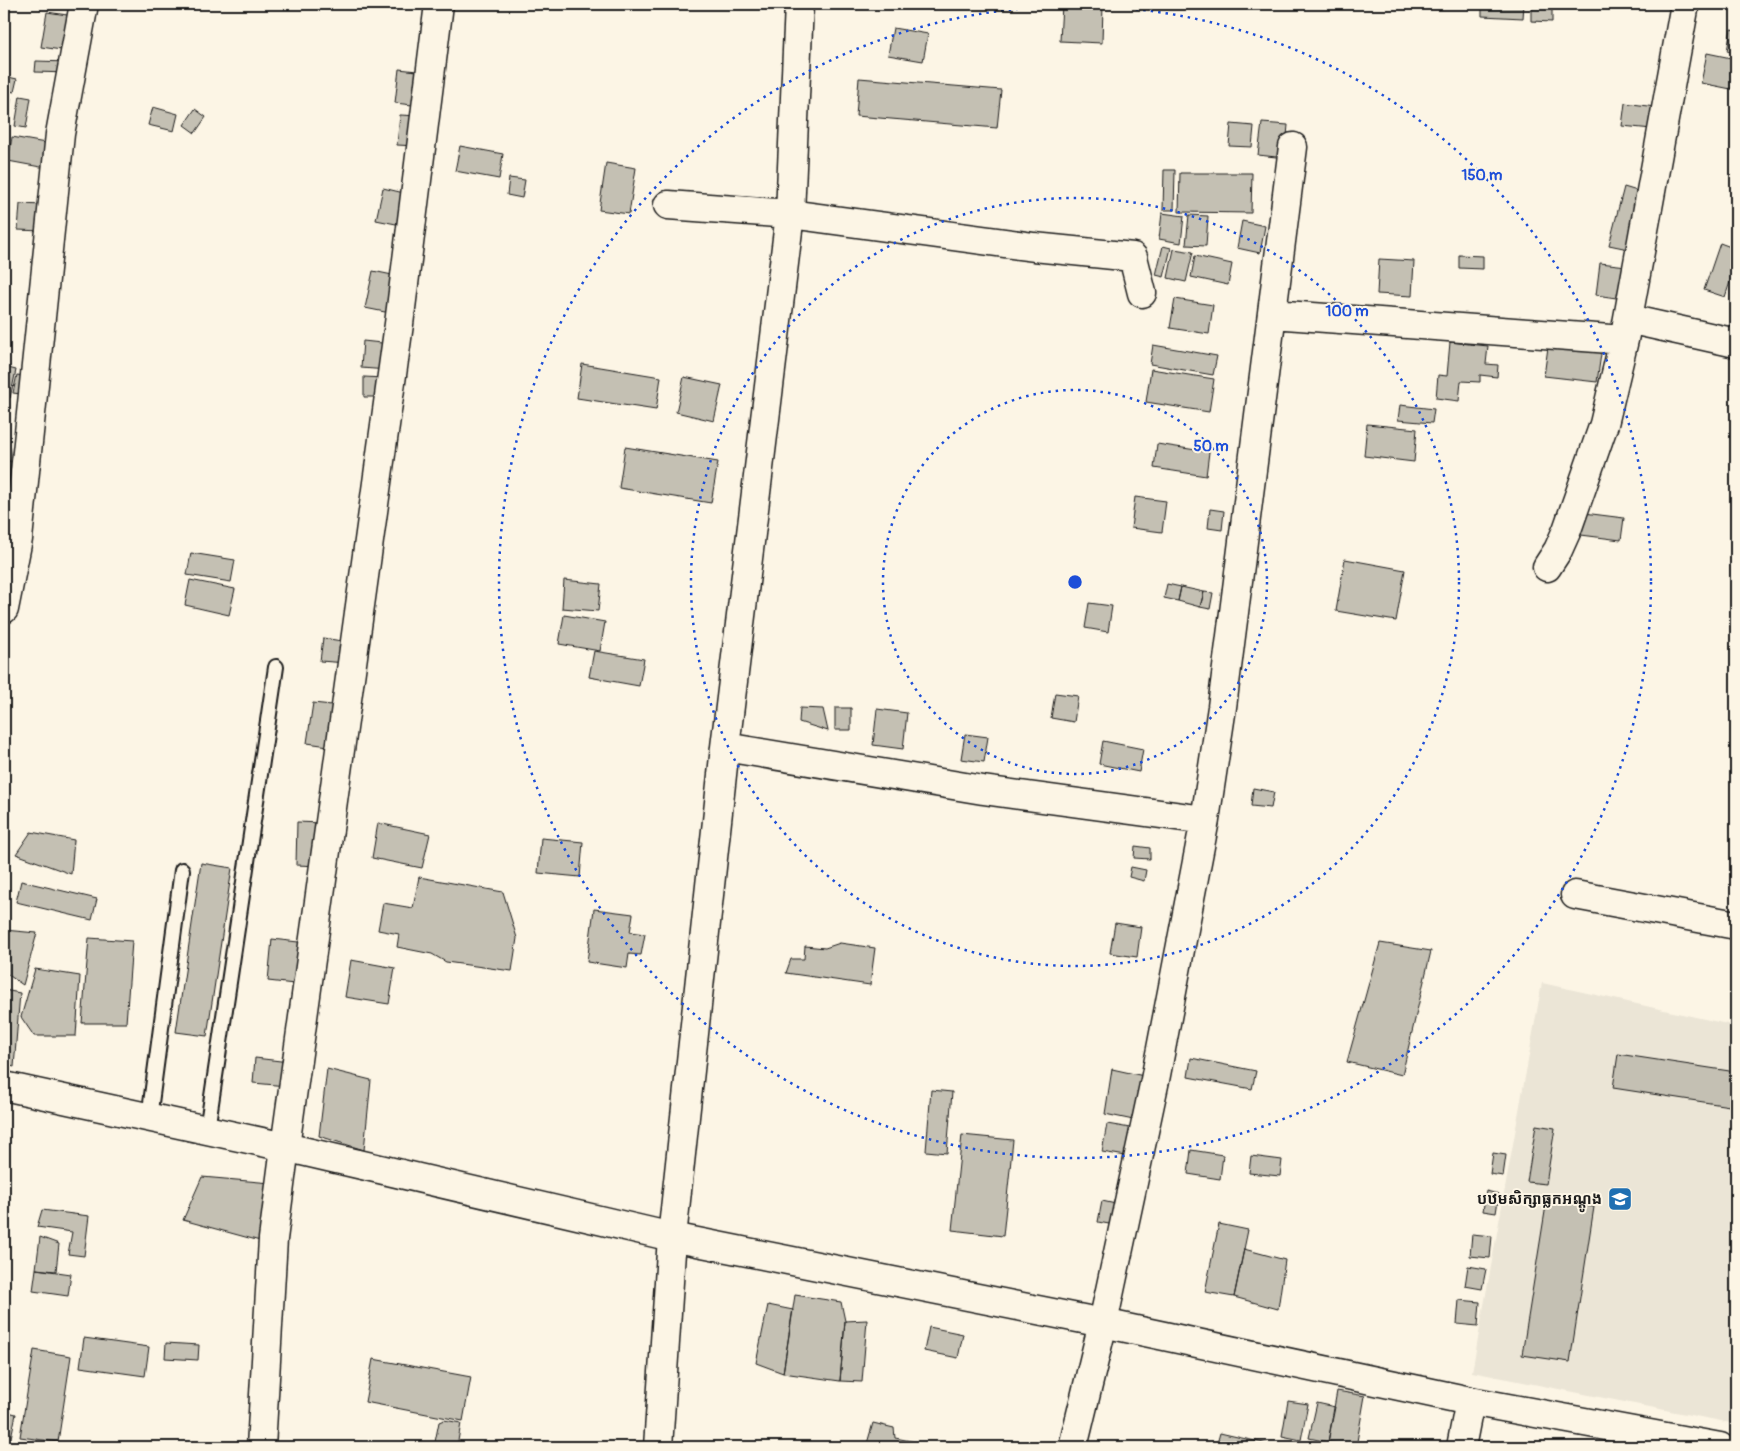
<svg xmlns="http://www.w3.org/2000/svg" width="1740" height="1451" font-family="Pangolin,'Noto Sans Khmer',sans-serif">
<rect width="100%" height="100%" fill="#fcf5e5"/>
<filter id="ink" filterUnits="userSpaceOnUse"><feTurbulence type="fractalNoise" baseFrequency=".02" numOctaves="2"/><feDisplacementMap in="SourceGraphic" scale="10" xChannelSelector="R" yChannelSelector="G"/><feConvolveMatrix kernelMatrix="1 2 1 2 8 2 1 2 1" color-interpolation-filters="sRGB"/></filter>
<g filter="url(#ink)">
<path fill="#ebe5d6" d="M 1542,983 L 1736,1026 L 1736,1424 L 1472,1372 Z"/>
<path fill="#c4c0b3" stroke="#1c1c1c" d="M 1062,4 L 1103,5 L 1102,43 L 1060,41 Z
M 1482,4 L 1524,4 L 1523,18 L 1482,16 Z
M 1531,4 L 1552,4 L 1552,22 L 1531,21 Z
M 47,12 L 74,16 L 68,51 L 41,47 Z
M 893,28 L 928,34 L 923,61 L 888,55 Z
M 1731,29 L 1736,30 L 1736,53 L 1727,51 Z
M 1707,53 L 1736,59 L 1736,90 L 1701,83 Z
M 36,61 L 69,62 L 68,73 L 35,72 Z
M 399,69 L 426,72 L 421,106 L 395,103 Z
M 4,76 L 17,79 L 14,92 L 4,90 Z
M 859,78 L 1001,90 L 997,128 L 856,116 Z
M 20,96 L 31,98 L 26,128 L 15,126 Z
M 4,97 L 11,98 L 9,124 L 4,123 Z
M 1625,103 L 1655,107 L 1652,129 L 1622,126 Z
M 153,107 L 178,114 L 174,131 L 148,125 Z
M 195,109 L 206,117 L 195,133 L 184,125 Z
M 400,115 L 419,116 L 416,146 L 397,145 Z
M 1262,123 L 1288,125 L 1285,158 L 1258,155 Z
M 1231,124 L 1254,126 L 1252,147 L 1229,146 Z
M 12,137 L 51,144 L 46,168 L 8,161 Z
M 460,146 L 503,154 L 499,179 L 455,171 Z
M 606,163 L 636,168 L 629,214 L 599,210 Z
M 1164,170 L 1175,170 L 1174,210 L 1163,210 Z
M 1180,173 L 1252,173 L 1251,213 L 1179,212 Z
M 509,178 L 525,180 L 522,198 L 507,195 Z
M 1624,187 L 1647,194 L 1633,250 L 1609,245 Z
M 383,188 L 408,194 L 401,225 L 376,220 Z
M 20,204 L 43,205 L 42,231 L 18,230 Z
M 1162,213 L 1184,216 L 1181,243 L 1159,239 Z
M 1189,215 L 1208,216 L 1206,246 L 1186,245 Z
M 1242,221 L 1265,226 L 1260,253 L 1237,248 Z
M 1720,243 L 1736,249 L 1736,264 L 1725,297 L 1704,290 Z
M 1163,246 L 1171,248 L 1164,277 L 1156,275 Z
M 1174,249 L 1193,252 L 1186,282 L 1168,278 Z
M 1459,255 L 1483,256 L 1483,269 L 1459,268 Z
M 1195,256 L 1232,264 L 1228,285 L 1191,277 Z
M 1379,259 L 1414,261 L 1412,296 L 1377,294 Z
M 1600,263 L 1627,266 L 1623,299 L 1596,295 Z
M 373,271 L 402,277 L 395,314 L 365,308 Z
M 1175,299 L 1213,305 L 1209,334 L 1170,328 Z
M 1549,340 L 1602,347 L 1597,382 L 1544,376 Z
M 363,341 L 391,344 L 388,370 L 361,368 Z
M 1450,342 L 1488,346 L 1486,364 L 1498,365 L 1497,377 L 1480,375 L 1480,382 L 1461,381 L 1459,401 L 1436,398 L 1438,375 L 1447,376 Z
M 1153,345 L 1217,356 L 1213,375 L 1150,364 Z
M 582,364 L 661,377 L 656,410 L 577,398 Z
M 4,367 L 16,370 L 10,398 L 4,397 Z
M 1151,369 L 1214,379 L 1209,412 L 1146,402 Z
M 17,375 L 31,377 L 27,395 L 13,393 Z
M 364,377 L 384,378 L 384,397 L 364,397 Z
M 684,377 L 722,385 L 714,421 L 676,412 Z
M 1400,405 L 1434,409 L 1432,423 L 1398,420 Z
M 1367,424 L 1417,429 L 1414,462 L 1364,456 Z
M 1157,444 L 1209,452 L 1206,476 L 1154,468 Z
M 625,447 L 718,462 L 711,503 L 619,488 Z
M 4,460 L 20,463 L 14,488 L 4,486 Z
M 1135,497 L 1166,501 L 1162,532 L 1131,528 Z
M 1210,509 L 1224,511 L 1222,530 L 1208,528 Z
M 1584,513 L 1624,518 L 1621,540 L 1581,535 Z
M 191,553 L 235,560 L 231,582 L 187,575 Z
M 1345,559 L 1405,570 L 1396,621 L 1336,611 Z
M 190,580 L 235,589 L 229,615 L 185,605 Z
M 564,580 L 601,584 L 598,611 L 562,608 Z
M 1167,584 L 1181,587 L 1178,601 L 1164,598 Z
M 1181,587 L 1204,592 L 1200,607 L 1178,601 Z
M 1204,592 L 1213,593 L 1210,609 L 1200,607 Z
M 1089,603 L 1112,606 L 1108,632 L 1085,628 Z
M 564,615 L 605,622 L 600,651 L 559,644 Z
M 323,638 L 348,642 L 347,663 L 320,661 Z
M 594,651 L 644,659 L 639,686 L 589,677 Z
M 1055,693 L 1078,696 L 1074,722 L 1051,718 Z
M 313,703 L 341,706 L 336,747 L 307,743 Z
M 800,708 L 823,709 L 828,731 L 799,722 Z
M 835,708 L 851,708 L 851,730 L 835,730 Z
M 877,709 L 907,713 L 903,749 L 873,745 Z
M 965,734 L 988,737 L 984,762 L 961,759 Z
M 1103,741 L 1143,749 L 1139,772 L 1099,764 Z
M 1253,788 L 1274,792 L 1271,808 L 1251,806 Z
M 297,822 L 322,823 L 320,866 L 296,865 Z
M 378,823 L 430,834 L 422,868 L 372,858 Z
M 31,832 L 74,840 L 71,874 L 16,854 Z
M 541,838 L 583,842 L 580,877 L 538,873 Z
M 1135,846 L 1150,848 L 1150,859 L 1134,858 Z
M 201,863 L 232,868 L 207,1036 L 176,1032 Z
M 1131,867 L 1146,870 L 1144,881 L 1129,877 Z
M 419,877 L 503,892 L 517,938 L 512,971 L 446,962 L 432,954 L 397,947 L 399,934 L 378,930 L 383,903 L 413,908 Z
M 21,881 L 97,899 L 92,920 L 16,902 Z
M 594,909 L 633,914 L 630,932 L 645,934 L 641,955 L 629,954 L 627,968 L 587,962 Z
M 1115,923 L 1141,927 L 1137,957 L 1110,953 Z
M 4,930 L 37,933 L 23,985 L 4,972 Z
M 89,938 L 132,941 L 126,1023 L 82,1023 Z
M 272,939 L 307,943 L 303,985 L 268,981 Z
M 840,943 L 875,948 L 870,985 L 786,973 L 791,959 L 804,959 L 805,946 L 825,948 Z
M 1380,943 L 1431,951 L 1402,1075 L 1347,1062 Z
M 351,960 L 395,968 L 389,1004 L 345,997 Z
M 35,969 L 80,976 L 76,1036 L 34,1036 L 21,1017 Z
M 4,990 L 20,993 L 14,1067 L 4,1064 Z
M 1618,1054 L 1736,1072 L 1736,1107 L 1613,1088 Z
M 255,1058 L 289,1062 L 287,1086 L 253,1083 Z
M 1191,1058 L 1256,1071 L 1252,1089 L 1188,1077 Z
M 327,1069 L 371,1080 L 364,1150 L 319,1136 Z
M 1112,1069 L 1153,1078 L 1138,1121 L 1105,1114 Z
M 931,1090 L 952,1092 L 947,1153 L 926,1151 Z
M 1107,1124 L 1130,1128 L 1126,1156 L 1102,1152 Z
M 1536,1125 L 1555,1128 L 1546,1184 L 1527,1182 Z
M 962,1135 L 1013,1140 L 1003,1236 L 952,1230 Z
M 1191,1150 L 1223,1155 L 1220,1179 L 1188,1174 Z
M 1493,1153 L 1506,1155 L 1503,1176 L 1490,1174 Z
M 1251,1156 L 1282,1160 L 1280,1176 L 1249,1173 Z
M 202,1177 L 271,1183 L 260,1241 L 183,1220 Z
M 1486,1191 L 1499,1194 L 1496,1213 L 1483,1211 Z
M 1547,1199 L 1594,1207 L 1570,1362 L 1522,1355 Z
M 1102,1201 L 1125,1206 L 1120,1226 L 1098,1222 Z
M 42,1210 L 89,1216 L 84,1256 L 68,1254 L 72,1232 L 37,1227 Z
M 1219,1224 L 1248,1230 L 1234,1297 L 1205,1292 Z
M 1472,1234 L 1492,1236 L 1490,1258 L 1470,1256 Z
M 40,1237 L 59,1244 L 56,1271 L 36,1269 Z
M 1244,1249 L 1285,1260 L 1278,1309 L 1234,1297 Z
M 1468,1266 L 1486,1269 L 1482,1289 L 1465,1286 Z
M 36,1269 L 71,1274 L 68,1296 L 33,1291 Z
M 795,1295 L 841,1302 L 845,1321 L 840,1381 L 783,1373 Z
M 1459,1300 L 1480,1302 L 1478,1326 L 1457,1324 Z
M 768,1305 L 793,1310 L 783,1373 L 756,1363 Z
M 867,1320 L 862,1382 L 840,1381 L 845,1321 Z
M 929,1327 L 963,1334 L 958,1358 L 924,1351 Z
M 84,1338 L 149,1347 L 145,1376 L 80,1367 Z
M 166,1343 L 199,1345 L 198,1360 L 165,1358 Z
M 34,1350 L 71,1356 L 58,1442 L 20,1437 Z
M 373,1359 L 471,1377 L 463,1421 L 365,1402 Z
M 1337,1391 L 1365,1396 L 1356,1447 L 1328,1442 Z
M 1288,1401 L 1308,1404 L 1301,1440 L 1282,1436 Z
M 1317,1403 L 1335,1407 L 1328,1442 L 1309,1438 Z
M 4,1411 L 16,1414 L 9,1447 L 4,1447 Z
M 444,1420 L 461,1423 L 457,1447 L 434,1447 L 439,1422 Z
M 873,1423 L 894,1428 L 895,1438 L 932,1445 L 932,1447 L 866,1447 Z
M 1220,1433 L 1268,1444 L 1267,1447 L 1216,1447 Z"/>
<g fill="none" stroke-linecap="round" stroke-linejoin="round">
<defs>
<path id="lane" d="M 149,1118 L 182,870
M 207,1130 L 276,667"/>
<path id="street" d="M 668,205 L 790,214 L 1034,247 L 1133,257 L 1142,293
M 1272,314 L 1624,340
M 1628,319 L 1736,343
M 1547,567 L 1558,550 L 1567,530 L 1604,424 L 1624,340 L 1685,4
M 4,609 L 18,539 L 60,134 L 84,4
M 725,747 L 983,790 L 1205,820
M 1575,895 L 1736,925
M 261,1447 L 273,1239 L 285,1147 L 399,324 L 439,4
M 658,1447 L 672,1237 L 725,747 L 790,214 L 799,4
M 1073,1447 L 1103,1323 L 1155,1080 L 1205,820 L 1222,707 L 1293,147
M 1461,1447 L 1470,1401"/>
<path id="secondary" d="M 4,1086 L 285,1147 L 672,1237 L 1103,1323 L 1470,1401 L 1720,1447"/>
</defs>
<use href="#lane" stroke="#1c1c1c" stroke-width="18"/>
<use href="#street" stroke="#1c1c1c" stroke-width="31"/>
<use href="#secondary" stroke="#1c1c1c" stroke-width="31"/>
<use href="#lane" stroke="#fcf5e5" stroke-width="14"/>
<use href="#street" stroke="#fcf5e5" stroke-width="28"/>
<use href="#secondary" stroke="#fcf5e5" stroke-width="28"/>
</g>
</g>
<g fill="none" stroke="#1d4ed8" stroke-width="2.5" stroke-dasharray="2.5 5">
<circle cx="1075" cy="582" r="192"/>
<circle cx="1075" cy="582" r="384"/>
<circle cx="1075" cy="582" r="576"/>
</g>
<defs>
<symbol id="school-square" viewBox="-11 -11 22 22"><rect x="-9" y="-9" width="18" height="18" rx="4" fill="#1f6fb2" stroke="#fcf5e5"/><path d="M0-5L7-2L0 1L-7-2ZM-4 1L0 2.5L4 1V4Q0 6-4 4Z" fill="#fff"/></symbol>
</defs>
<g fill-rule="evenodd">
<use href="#school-square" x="1606" y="1185" width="28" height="28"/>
</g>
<g text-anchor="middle" stroke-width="4" stroke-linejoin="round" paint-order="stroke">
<g font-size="15" font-weight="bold" fill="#1c1c1c" stroke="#fcf5e5" text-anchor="end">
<text x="1602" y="1204">បឋមសិក្សាធ្លកអណ្តូង</text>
</g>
</g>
<circle cx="1075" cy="582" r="8" fill="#1d4ed8" stroke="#fcf5e5" stroke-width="2.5"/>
<g font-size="15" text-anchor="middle" font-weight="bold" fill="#1d4ed8" stroke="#fcf5e5" stroke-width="4" stroke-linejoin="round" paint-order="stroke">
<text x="1482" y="180">150 m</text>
<text x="1347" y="316">100 m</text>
<text x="1211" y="451">50 m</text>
</g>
<rect width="1740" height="1451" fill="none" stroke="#fcf5e5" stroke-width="20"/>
<rect x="10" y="10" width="1720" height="1431" fill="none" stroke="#1c1c1c" stroke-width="2" filter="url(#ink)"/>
</svg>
